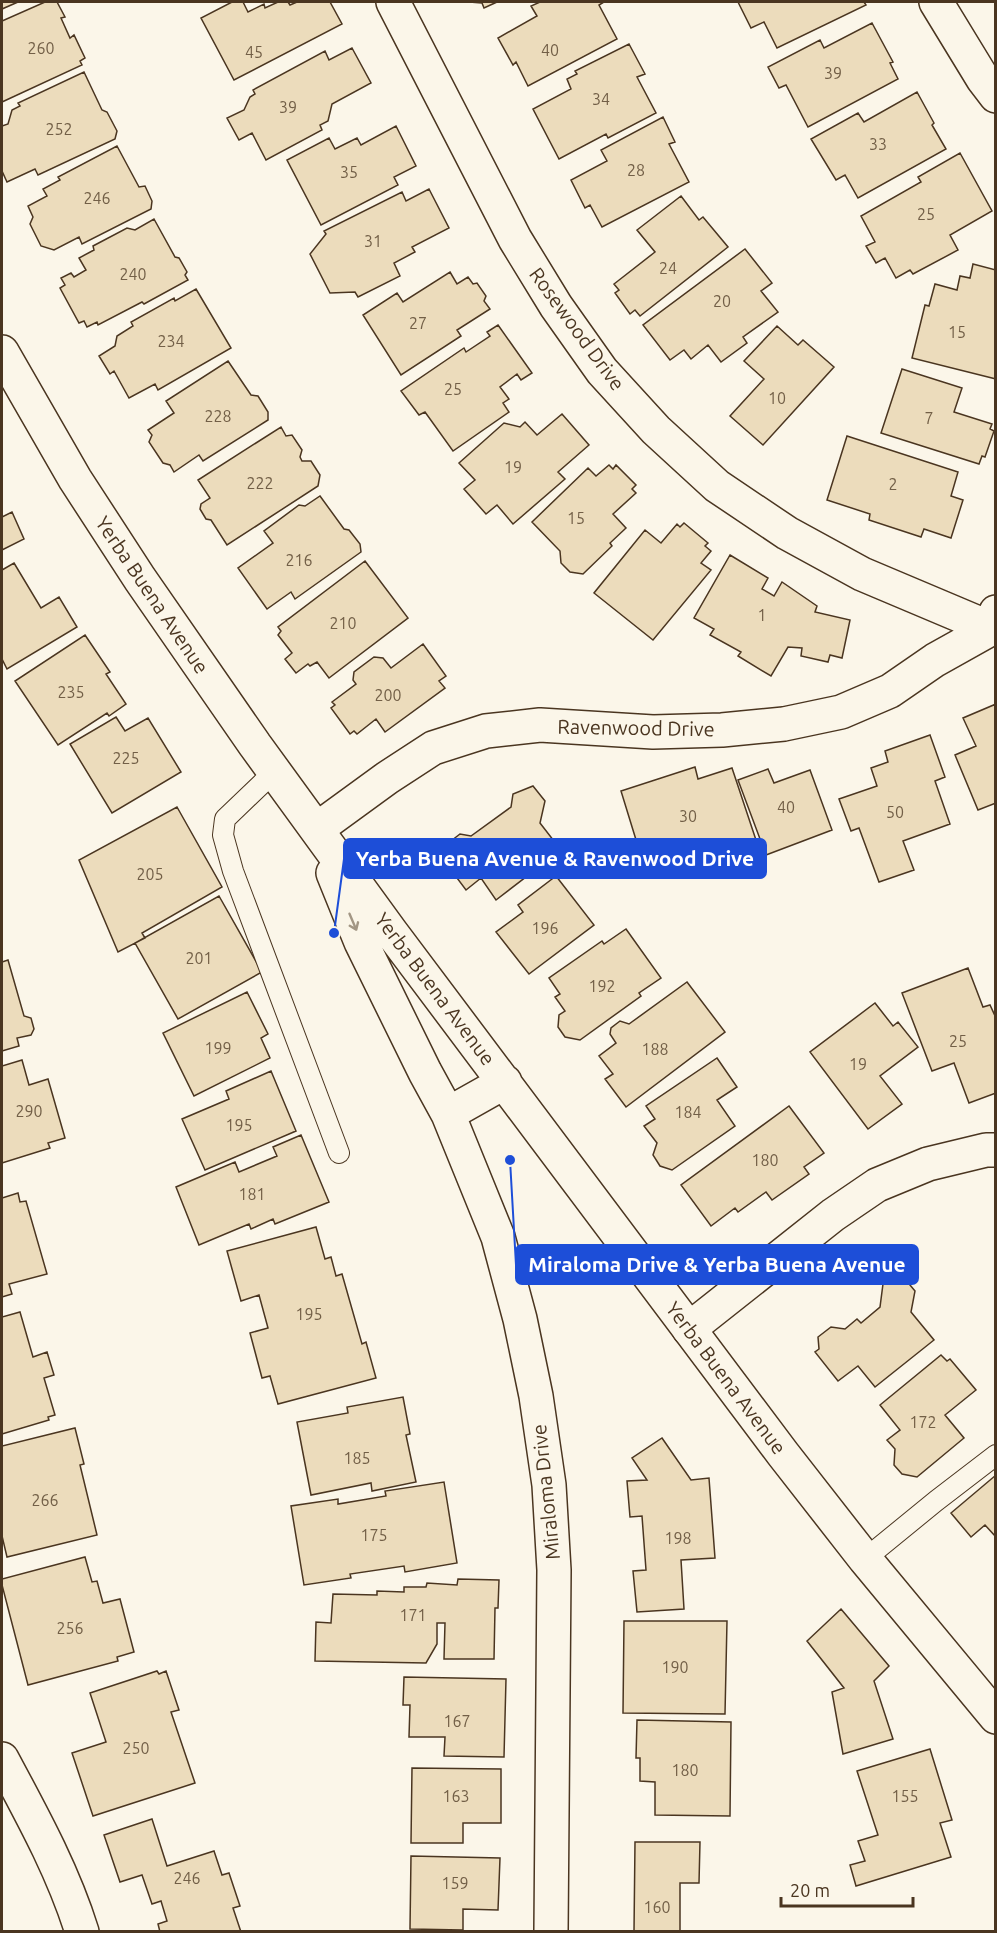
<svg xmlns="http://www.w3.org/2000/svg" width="997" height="1933" font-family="Ubuntu,sans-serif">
<rect width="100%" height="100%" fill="#fbf6e9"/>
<path fill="#ecdcbc" stroke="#4a3520" stroke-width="1.5" d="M 2,2 L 18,2 L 2,9 Z
M 45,2 L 57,2 L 65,17 L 61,18 L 70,38 L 74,35 L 85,58 L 80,61 L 82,65 L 2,102 L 2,21 Z
M 232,2 L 243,2 L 248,12 L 264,4 L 265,8 L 278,2 L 288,2 L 290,5 L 297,2 L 330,2 L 342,24 L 234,80 L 201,18 Z
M 469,2 L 497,2 L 484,8 L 482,3 Z
M 540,2 L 604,2 L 599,5 L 617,39 L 528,86 L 516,62 L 513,65 L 498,38 L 537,16 L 531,6 Z
M 738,2 L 864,2 L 866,5 L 777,48 L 764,22 L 751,28 Z
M 872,23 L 893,62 L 890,63 L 898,79 L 808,127 L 786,85 L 779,88 L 768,67 L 820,40 L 824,48 Z
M 629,44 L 645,74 L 637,77 L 656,113 L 608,138 L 606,134 L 559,159 L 533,109 L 571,89 L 567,79 L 577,74 L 575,71 Z
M 352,48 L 371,83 L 332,104 L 328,121 L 320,125 L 322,130 L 266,160 L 252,133 L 239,140 L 227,118 L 244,110 L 250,97 L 255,94 L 253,90 L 325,51 L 329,60 Z
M 84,72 L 102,110 L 107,112 L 117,131 L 115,139 L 38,175 L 35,169 L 7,182 L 2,171 L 2,126 L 8,124 L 12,110 L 20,106 L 18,103 Z
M 917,92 L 934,123 L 932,125 L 946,149 L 858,198 L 845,175 L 836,180 L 811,139 L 858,113 L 864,122 Z
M 663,117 L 675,142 L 669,144 L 689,182 L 602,227 L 590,205 L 585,208 L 571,180 L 607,161 L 601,150 Z
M 396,126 L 416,166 L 394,177 L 398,185 L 321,225 L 287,160 L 329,138 L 335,149 L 357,138 L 361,145 Z
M 117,146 L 139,187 L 145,186 L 152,201 L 151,209 L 82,244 L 79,237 L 54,250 L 41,246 L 30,224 L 33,217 L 28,206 L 47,196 L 43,189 L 60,180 L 58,177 Z
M 960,153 L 992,211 L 950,235 L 958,250 L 913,274 L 910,270 L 896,278 L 885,258 L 876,263 L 866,246 L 875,242 L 861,216 L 921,182 L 918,177 Z
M 429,189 L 449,228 L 412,247 L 415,252 L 394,263 L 400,276 L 358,297 L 355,292 L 330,293 L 310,254 L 326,234 L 324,231 L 402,192 L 406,201 Z
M 681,196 L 699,220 L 703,217 L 728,247 L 640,316 L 635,310 L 630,314 L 615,293 L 619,290 L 614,284 L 655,252 L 637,230 Z
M 154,219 L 175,257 L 179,258 L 187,272 L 185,275 L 188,280 L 144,304 L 142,302 L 98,325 L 97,322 L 87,327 L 84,321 L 79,323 L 60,288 L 65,285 L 61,278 L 71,273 L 74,277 L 86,270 L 79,258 L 94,250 L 93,246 L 127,228 L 135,230 Z
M 745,249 L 772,283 L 761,291 L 778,312 L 743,337 L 747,343 L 721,362 L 708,345 L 691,359 L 684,350 L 670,360 L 643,325 Z
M 973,264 L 996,270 L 996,379 L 912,358 L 925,305 L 929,306 L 935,284 L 957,290 L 960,276 L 970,278 Z
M 450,272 L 457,284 L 468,277 L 473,284 L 477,283 L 486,296 L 484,301 L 490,309 L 457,330 L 461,336 L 401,375 L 363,315 L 397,293 L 403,302 Z
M 196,289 L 231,348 L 158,390 L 155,384 L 129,398 L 114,371 L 110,374 L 99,356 L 115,346 L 117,336 L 133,326 L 131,322 L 174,298 L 175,301 Z
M 498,325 L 532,373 L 521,380 L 517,374 L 500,387 L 509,399 L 503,403 L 509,412 L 453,451 L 425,412 L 419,415 L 401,391 L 464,348 L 466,352 L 490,336 L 487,332 Z
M 777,326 L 798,345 L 803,340 L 834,367 L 763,445 L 730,416 L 764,379 L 744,361 Z
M 228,361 L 251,395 L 258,396 L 268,412 L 268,420 L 203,461 L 199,455 L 174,472 L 170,465 L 163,463 L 149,442 L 152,435 L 148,430 L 174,413 L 166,401 Z
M 902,369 L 962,388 L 954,412 L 992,424 L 990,429 L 994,431 L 985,457 L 982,456 L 979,464 L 881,433 Z
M 562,414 L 589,445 L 558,472 L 565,479 L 513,524 L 497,505 L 486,514 L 464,489 L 475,480 L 459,463 L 504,423 L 520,427 L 525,422 L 537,435 Z
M 281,427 L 286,436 L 292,435 L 302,450 L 300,457 L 302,461 L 311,461 L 320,475 L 318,486 L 227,545 L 211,520 L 206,519 L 200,509 L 201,504 L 210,498 L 198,480 Z
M 847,436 L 958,472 L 951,496 L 963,500 L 951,538 L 924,529 L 921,537 L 869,520 L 870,514 L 827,500 Z
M 609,465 L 613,469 L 616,465 L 636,485 L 632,489 L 636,493 L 613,514 L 626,528 L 610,543 L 612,546 L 583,574 L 570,572 L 561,563 L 560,551 L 532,522 L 588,468 L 596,476 Z
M 320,496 L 344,529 L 349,530 L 360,544 L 361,552 L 295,599 L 291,592 L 267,609 L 238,568 L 273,543 L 264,531 L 299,505 L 305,506 Z
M 12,512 L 24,539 L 2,550 L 2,517 Z
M 684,523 L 708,543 L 705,546 L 711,551 L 701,563 L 711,570 L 653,640 L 594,593 L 645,530 L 661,543 L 677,524 L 680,527 Z
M 730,555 L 768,578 L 762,589 L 774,596 L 782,582 L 817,606 L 815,612 L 850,620 L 842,658 L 830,655 L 828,662 L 801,656 L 802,648 L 788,647 L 771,676 L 738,656 L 741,652 L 710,635 L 714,629 L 694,618 Z
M 365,561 L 408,618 L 329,678 L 317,662 L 310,666 L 308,664 L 296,673 L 285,659 L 292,653 L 278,635 L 281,631 L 278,627 Z
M 14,563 L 41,608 L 59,597 L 77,627 L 7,669 L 2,659 L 2,570 Z
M 85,635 L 110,672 L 106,674 L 126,704 L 109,716 L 107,713 L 58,745 L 15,681 Z
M 423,644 L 446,676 L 439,681 L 445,688 L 385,732 L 376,719 L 357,734 L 354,731 L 350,734 L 331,708 L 335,705 L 332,702 L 356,684 L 353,680 L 354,672 L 374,657 L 383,658 L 391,668 Z
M 996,704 L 996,803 L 978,810 L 955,755 L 976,746 L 963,718 Z
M 116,717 L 125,731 L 148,718 L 181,772 L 112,813 L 70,744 Z
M 930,735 L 945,777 L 935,781 L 950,824 L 903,841 L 914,870 L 879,882 L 859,828 L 851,831 L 839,799 L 877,786 L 871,768 L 888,762 L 885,751 Z
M 695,767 L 698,779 L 732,768 L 760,852 L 708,868 L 705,861 L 671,872 L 648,840 L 637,843 L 621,791 Z
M 768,769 L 774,783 L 810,770 L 832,830 L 766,855 L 738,780 Z
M 533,786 L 545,801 L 540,823 L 561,850 L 496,900 L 481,878 L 466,890 L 442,858 L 447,855 L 447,844 L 460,834 L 471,836 L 511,807 L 513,794 Z
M 177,807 L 222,887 L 142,933 L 145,938 L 118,952 L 79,860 Z
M 556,876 L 594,925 L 529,974 L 496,932 L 523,912 L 518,905 Z
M 219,896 L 262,972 L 178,1019 L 135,943 Z
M 626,929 L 661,978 L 639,993 L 641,996 L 580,1040 L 565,1037 L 558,1027 L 559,1015 L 565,1011 L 555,997 L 560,994 L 549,978 L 602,941 L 604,944 Z
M 8,960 L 24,1016 L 31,1018 L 34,1029 L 31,1035 L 17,1038 L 19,1046 L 2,1051 L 2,962 Z
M 968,968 L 983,1007 L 990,1005 L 996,1018 L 996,1093 L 969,1103 L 954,1063 L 932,1071 L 902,993 Z
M 687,982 L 725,1032 L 626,1107 L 605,1079 L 613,1074 L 599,1056 L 616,1043 L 610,1034 L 611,1028 L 620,1021 L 629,1024 Z
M 247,992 L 268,1034 L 261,1038 L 270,1058 L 194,1096 L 163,1033 Z
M 875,1003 L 893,1026 L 898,1022 L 918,1047 L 880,1076 L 902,1104 L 868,1129 L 810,1052 Z
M 717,1058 L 737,1087 L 717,1100 L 735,1126 L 672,1170 L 660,1166 L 653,1155 L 657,1143 L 644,1126 L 655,1119 L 646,1106 Z
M 22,1060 L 29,1085 L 48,1079 L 65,1138 L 48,1143 L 50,1148 L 2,1163 L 2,1066 Z
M 271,1071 L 296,1131 L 205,1170 L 182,1119 L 229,1099 L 226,1091 Z
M 789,1106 L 824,1153 L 804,1167 L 809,1174 L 772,1200 L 766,1192 L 738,1212 L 735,1208 L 711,1226 L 681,1185 Z
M 301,1135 L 329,1202 L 275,1224 L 273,1219 L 251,1229 L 249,1224 L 199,1245 L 176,1187 L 235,1162 L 239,1172 L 277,1156 L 273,1147 Z
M 18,1193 L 20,1202 L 26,1201 L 47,1274 L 9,1284 L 12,1294 L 2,1297 L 2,1198 Z
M 316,1227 L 325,1259 L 331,1257 L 336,1276 L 342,1274 L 362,1344 L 366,1342 L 376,1378 L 278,1404 L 270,1376 L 262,1378 L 250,1333 L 268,1328 L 259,1295 L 241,1301 L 227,1251 Z
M 891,1278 L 905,1279 L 915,1291 L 911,1312 L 934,1340 L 875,1387 L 858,1366 L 838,1381 L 815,1352 L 819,1349 L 818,1337 L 831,1327 L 845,1329 L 857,1319 L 861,1323 L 880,1307 L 883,1284 Z
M 20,1312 L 33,1357 L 47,1352 L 54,1375 L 44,1378 L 55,1415 L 48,1417 L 49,1420 L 2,1434 L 2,1317 Z
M 941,1355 L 947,1361 L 950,1359 L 976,1390 L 945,1415 L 964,1438 L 917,1477 L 902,1474 L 894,1465 L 895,1449 L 887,1440 L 900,1430 L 880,1405 Z
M 403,1397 L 410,1434 L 406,1435 L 416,1482 L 372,1491 L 371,1483 L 311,1495 L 297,1422 L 348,1413 L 347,1407 Z
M 75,1428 L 84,1464 L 80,1465 L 97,1535 L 7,1557 L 2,1536 L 2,1446 Z
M 662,1438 L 691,1480 L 709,1478 L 715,1558 L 681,1560 L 684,1609 L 637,1612 L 633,1571 L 646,1570 L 642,1516 L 630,1517 L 627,1481 L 647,1480 L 632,1458 Z
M 996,1475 L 996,1537 L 985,1525 L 971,1537 L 951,1513 Z
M 444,1482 L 457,1563 L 405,1572 L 404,1566 L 350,1574 L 351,1578 L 304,1585 L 291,1506 L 338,1499 L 338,1504 L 386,1496 L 385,1491 Z
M 85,1557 L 92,1582 L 97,1581 L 103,1603 L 120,1599 L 134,1652 L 117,1657 L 118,1661 L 28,1685 L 2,1585 L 2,1579 Z
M 458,1579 L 499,1580 L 498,1608 L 495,1608 L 494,1659 L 444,1659 L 445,1623 L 437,1623 L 437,1644 L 426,1663 L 315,1661 L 316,1622 L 331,1623 L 333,1594 L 377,1595 L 377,1591 L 404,1592 L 404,1587 L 426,1587 L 427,1583 L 457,1585 Z
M 841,1609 L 889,1666 L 874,1681 L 893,1739 L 843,1754 L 832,1692 L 844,1688 L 807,1641 Z
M 624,1621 L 727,1621 L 725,1714 L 623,1713 Z
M 157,1671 L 159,1674 L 166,1671 L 179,1710 L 171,1712 L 195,1783 L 93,1816 L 72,1753 L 106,1742 L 90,1693 Z
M 404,1677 L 506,1679 L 504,1757 L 444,1756 L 445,1737 L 409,1737 L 410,1705 L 403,1705 Z
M 637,1720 L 731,1722 L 730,1816 L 655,1815 L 655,1782 L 640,1781 L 640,1758 L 636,1758 Z
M 930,1749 L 952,1820 L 940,1823 L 951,1857 L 856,1886 L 850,1865 L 865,1861 L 858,1841 L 878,1835 L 857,1771 Z
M 412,1768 L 501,1769 L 501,1823 L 463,1823 L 463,1843 L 411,1843 Z
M 152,1819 L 167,1866 L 214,1851 L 222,1875 L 229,1873 L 240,1906 L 233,1908 L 241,1932 L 160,1932 L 158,1924 L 167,1921 L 161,1901 L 152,1904 L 142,1875 L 120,1882 L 104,1835 Z
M 635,1842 L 700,1842 L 699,1883 L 680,1883 L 680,1932 L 634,1932 Z
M 411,1856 L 500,1858 L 498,1910 L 463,1909 L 463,1930 L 410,1929 Z"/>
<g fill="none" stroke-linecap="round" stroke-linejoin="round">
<defs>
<path id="lane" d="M 274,772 L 225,819 L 223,835 L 233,871 L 339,1153
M 865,1559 L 936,1501 L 996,1455"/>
<path id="street" d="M 393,2 L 515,239 L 556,306 L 602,371 L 656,430 L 717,486 L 787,533 L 862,574 L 990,628 L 996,612
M 936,2 L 983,79 L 996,96
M 317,829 L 387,778 L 433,748 L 486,731 L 540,725 L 653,732 L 722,730 L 784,724 L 841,712 L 890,691 L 935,660 L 996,626
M 689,1329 L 833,1215 L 877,1185 L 928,1164 L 986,1150 L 996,1150
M 2,1759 C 32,1815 63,1871 82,1932"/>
<path id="secondary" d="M 2,352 L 75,479 L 140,579 L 255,745 L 391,932 L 783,1454 L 865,1559 L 996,1717
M 333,873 L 361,942 L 425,1072 L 448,1114 L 498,1237 L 520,1319 L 536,1396 L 549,1485 L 554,1570 L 551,1932
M 448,1114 L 505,1082"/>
</defs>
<use href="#lane" stroke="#4a3520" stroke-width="22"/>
<use href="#street" stroke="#4a3520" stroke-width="36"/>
<use href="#secondary" stroke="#4a3520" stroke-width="36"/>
<use href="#lane" stroke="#fbf6e9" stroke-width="20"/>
<use href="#street" stroke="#fbf6e9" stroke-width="33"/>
<use href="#secondary" stroke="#fbf6e9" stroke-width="33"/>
</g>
<defs><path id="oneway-shaft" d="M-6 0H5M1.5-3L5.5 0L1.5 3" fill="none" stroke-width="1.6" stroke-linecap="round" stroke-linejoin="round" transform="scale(1.5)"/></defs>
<use stroke="#a29684" href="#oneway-shaft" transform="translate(353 922) rotate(67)"/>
<g text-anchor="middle" stroke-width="4.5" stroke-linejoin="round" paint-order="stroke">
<g font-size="16" fill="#725f47">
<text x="41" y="54">260</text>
<text x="550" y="56">40</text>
<text x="254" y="58">45</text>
<text x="833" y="79">39</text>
<text x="601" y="105">34</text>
<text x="288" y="113">39</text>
<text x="59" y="135">252</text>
<text x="878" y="150">33</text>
<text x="636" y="176">28</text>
<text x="349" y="178">35</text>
<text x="97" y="204">246</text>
<text x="926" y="220">25</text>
<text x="373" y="247">31</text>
<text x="668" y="274">24</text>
<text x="133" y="280">240</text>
<text x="722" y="307">20</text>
<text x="418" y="329">27</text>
<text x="957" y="338">15</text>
<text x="171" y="347">234</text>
<text x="453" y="395">25</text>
<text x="777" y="404">10</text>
<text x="218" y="422">228</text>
<text x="929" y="424">7</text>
<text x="513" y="473">19</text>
<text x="260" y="489">222</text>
<text x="893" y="490">2</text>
<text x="576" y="524">15</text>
<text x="299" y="566">216</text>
<text x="762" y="621">1</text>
<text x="343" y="629">210</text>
<text x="71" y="698">235</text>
<text x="388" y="701">200</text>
<text x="126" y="764">225</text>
<text x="786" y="813">40</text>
<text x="895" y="818">50</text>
<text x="688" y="822">30</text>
<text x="150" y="880">205</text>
<text x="545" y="934">196</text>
<text x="199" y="964">201</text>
<text x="602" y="992">192</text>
<text x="958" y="1047">25</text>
<text x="218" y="1054">199</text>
<text x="655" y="1055">188</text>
<text x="858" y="1070">19</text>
<text x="29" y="1117">290</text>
<text x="688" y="1118">184</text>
<text x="239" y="1131">195</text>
<text x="765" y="1166">180</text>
<text x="252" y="1200">181</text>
<text x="309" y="1320">195</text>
<text x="923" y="1428">172</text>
<text x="357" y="1464">185</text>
<text x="45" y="1506">266</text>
<text x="374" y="1541">175</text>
<text x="678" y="1544">198</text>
<text x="413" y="1621">171</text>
<text x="70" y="1634">256</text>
<text x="675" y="1673">190</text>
<text x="457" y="1727">167</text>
<text x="136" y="1754">250</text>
<text x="685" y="1776">180</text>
<text x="456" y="1802">163</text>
<text x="905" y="1802">155</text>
<text x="187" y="1884">246</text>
<text x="455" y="1889">159</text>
<text x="657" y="1913">160</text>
</g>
<g font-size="20" fill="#4a3520" stroke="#fbf6e9">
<text transform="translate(577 329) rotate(54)" y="7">Rosewood Drive</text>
<text transform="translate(152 595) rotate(56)" y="7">Yerba Buena Avenue</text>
<text transform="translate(636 728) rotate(1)" y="7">Ravenwood Drive</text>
<text transform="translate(435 989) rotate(53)" y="7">Yerba Buena Avenue</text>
<text transform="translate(726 1378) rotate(53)" y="7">Yerba Buena Avenue</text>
<text transform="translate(546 1492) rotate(-96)" y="7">Miraloma Drive</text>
</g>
</g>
<path fill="none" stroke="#1d4ed8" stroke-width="2" d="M334 933L344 859M510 1160L516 1265"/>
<g fill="#1d4ed8" stroke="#fbf6e9" stroke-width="2">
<circle cx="334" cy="933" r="6"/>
<circle cx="510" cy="1160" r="6"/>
</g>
<g fill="#1d4ed8" stroke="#1d4ed8" stroke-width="2">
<rect x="344" y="839" width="422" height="39" rx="6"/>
<rect x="516" y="1245" width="402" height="39" rx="6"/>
</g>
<g font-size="21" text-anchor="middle" font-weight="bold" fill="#fff">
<text x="555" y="866">Yerba Buena Avenue &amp; Ravenwood Drive</text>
<text x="717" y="1272">Miraloma Drive &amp; Yerba Buena Avenue</text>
</g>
<rect width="997" height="1933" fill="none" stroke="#4a3520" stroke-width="6"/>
<path d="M781 1897v9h132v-9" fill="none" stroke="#4a3520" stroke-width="3"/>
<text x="790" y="1897" font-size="18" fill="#4a3520" stroke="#fbf6e9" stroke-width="4.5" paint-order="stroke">20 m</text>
</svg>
